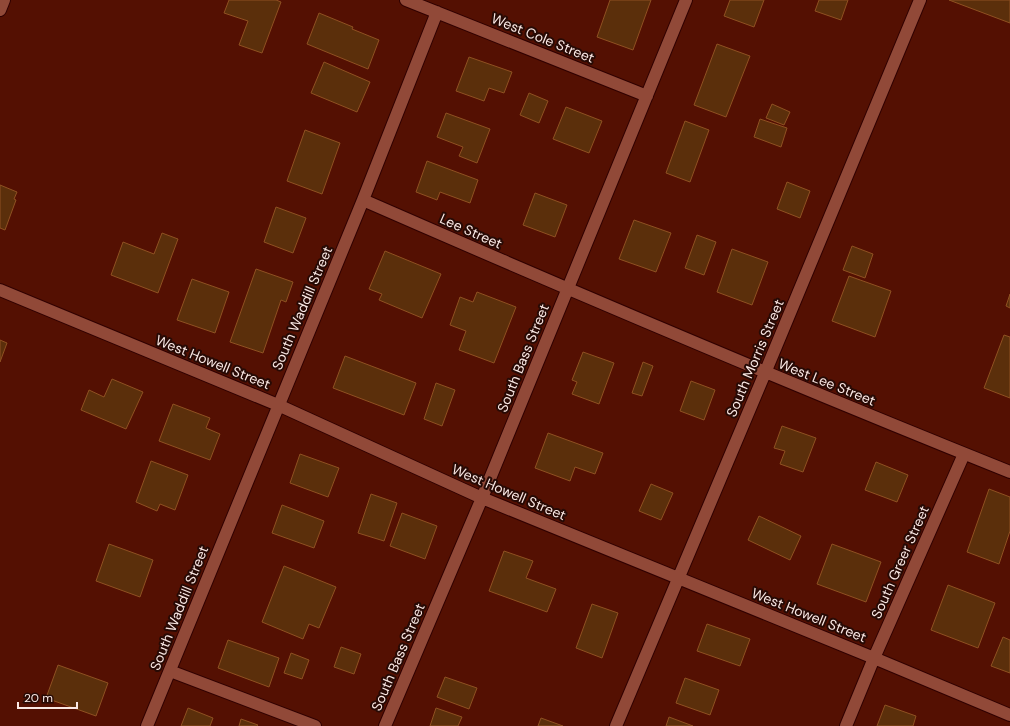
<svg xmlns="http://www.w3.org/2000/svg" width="1010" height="726" font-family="'DM Sans',sans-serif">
<rect width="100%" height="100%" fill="#541002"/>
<path fill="#5b2f0b" stroke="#8f5122" d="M 229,0 L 276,0 L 281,2 L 262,53 L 239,45 L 248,21 L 224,13 Z
M 610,0 L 651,0 L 633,50 L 597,37 Z
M 730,0 L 764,0 L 754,27 L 724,16 Z
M 819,0 L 848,0 L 841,20 L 815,11 Z
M 949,0 L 1010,0 L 1010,23 Z
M 319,13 L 353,27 L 352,29 L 379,40 L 368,69 L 307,44 Z
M 717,44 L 750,56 L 726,117 L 694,105 Z
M 469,57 L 512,72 L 504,93 L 489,88 L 484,101 L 456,91 Z
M 324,62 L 370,82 L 357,112 L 311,93 Z
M 529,93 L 548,101 L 539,123 L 520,115 Z
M 772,104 L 790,112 L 784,125 L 766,118 Z
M 566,107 L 602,121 L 589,153 L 553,139 Z
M 446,113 L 490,129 L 477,163 L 459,156 L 463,147 L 437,137 Z
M 760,119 L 787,128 L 781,147 L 754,137 Z
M 685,121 L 709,130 L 690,182 L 666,173 Z
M 305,130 L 340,143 L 322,194 L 287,181 Z
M 427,161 L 478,180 L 470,203 L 440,192 L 437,200 L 416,192 Z
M 787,182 L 810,191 L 800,218 L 777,209 Z
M 0,185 L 17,192 L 14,199 L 16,200 L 5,230 L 0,228 Z
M 535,193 L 567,205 L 555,237 L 523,225 Z
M 276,207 L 306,218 L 293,253 L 264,242 Z
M 634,220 L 671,233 L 656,272 L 619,259 Z
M 162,233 L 178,239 L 158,293 L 111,275 L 123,242 L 154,254 Z
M 697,235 L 716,242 L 704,275 L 685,268 Z
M 852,246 L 873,254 L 865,278 L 843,270 Z
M 732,249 L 768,262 L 752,305 L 717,292 Z
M 385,251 L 441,274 L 422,318 L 379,300 L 382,294 L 369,289 Z
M 256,269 L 293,282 L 286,302 L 281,300 L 263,353 L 230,342 Z
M 849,276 L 891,291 L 875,337 L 832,321 Z
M 192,279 L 229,292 L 215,333 L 177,320 Z
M 477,292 L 516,307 L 494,363 L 459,350 L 466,331 L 450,325 L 460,297 L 473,302 Z
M 1010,294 L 1010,308 L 1006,306 Z
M 1004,335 L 1010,337 L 1010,398 L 984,388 Z
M 0,340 L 7,343 L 0,362 Z
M 583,352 L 614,363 L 599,404 L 572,394 L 577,382 L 572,380 Z
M 345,356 L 416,383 L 404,415 L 333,388 Z
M 643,362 L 653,366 L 642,396 L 632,393 Z
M 112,379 L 143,392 L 126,429 L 81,410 L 89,390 L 104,397 Z
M 691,381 L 715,390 L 704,420 L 680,411 Z
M 436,383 L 455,390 L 442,426 L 424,419 Z
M 173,404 L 210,418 L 206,428 L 220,434 L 210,460 L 159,441 Z
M 782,426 L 816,438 L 803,472 L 780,464 L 785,451 L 774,448 Z
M 548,433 L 603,453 L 595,474 L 575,467 L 570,481 L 535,468 Z
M 300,454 L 339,468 L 328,497 L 290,483 Z
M 151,461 L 188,475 L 175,510 L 160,504 L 157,511 L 136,502 Z
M 876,462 L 908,475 L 897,502 L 865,490 Z
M 651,484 L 673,493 L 661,520 L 639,511 Z
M 989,489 L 1010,497 L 1010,531 L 999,564 L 967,552 Z
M 371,494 L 397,503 L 384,541 L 358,533 Z
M 282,505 L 324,521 L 314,548 L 272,533 Z
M 402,513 L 437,526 L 425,559 L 390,546 Z
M 759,516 L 801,536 L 790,560 L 748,540 Z
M 109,544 L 153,560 L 140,597 L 96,581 Z
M 832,544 L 881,562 L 866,602 L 817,584 Z
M 504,551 L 533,561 L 526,578 L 556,589 L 547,612 L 489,591 Z
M 284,566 L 336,587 L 319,628 L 309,624 L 303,639 L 262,622 Z
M 948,585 L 995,603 L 978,648 L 931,630 Z
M 592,604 L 618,613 L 602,658 L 576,648 Z
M 707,624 L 750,639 L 740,666 L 697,651 Z
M 1003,637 L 1010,640 L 1010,673 L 991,666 Z
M 228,640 L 279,658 L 269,687 L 218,668 Z
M 341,647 L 361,654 L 354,674 L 334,667 Z
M 291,653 L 309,660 L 302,679 L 284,673 Z
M 58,665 L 108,683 L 96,716 L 46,698 Z
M 445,677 L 477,688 L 469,709 L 437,697 Z
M 685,678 L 719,690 L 710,715 L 676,703 Z
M 885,705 L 916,716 L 913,726 L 877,726 Z
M 188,708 L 213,718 L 210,726 L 181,726 Z
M 436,708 L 462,717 L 458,726 L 430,726 Z
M 669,717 L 693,726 L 666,726 Z
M 541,718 L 563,726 L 538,726 Z
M 241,719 L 258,725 L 257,726 L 239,726 Z"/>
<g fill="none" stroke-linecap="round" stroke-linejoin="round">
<defs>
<path id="minor" d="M 406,0 L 647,96
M 0,10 L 4,0
M 363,200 C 578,294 793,385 1010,472
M 0,290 L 278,405 L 482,498 L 874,658 L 1010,715
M 170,671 L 315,726
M 147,726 L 363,200 L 437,12
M 385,726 L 482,498 L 686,0
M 616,726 L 765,373 L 920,0
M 846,726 L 874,658 L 964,454"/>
</defs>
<use href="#minor" stroke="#300000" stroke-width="14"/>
<use href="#minor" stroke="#914938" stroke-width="12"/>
</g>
<g text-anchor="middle" stroke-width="4" stroke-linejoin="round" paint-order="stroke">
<g font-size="14" fill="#fae8e4" stroke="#270a05">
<text transform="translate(543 38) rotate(22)" y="5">West Cole Street</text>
<text transform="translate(471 231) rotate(24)" y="5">Lee Street</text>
<text transform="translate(302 308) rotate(-67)" y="5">South Waddill Street</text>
<text transform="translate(523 358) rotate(-68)" y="5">South Bass Street</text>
<text transform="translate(755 358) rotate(-67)" y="5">South Morris Street</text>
<text transform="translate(213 362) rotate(22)" y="5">West Howell Street</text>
<text transform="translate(827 382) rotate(22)" y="5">West Lee Street</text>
<text transform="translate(509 492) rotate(23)" y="5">West Howell Street</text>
<text transform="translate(900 562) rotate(-66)" y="5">South Greer Street</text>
<text transform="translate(179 608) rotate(-68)" y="5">South Waddill Street</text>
<text transform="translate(809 615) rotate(22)" y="5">West Howell Street</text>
<text transform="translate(398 657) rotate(-67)" y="5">South Bass Street</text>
</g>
</g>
<path d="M18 702v6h59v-6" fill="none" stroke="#fae8e4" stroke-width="2"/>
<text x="24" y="702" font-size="12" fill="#fae8e4" stroke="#270a05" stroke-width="3" paint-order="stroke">20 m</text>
</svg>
